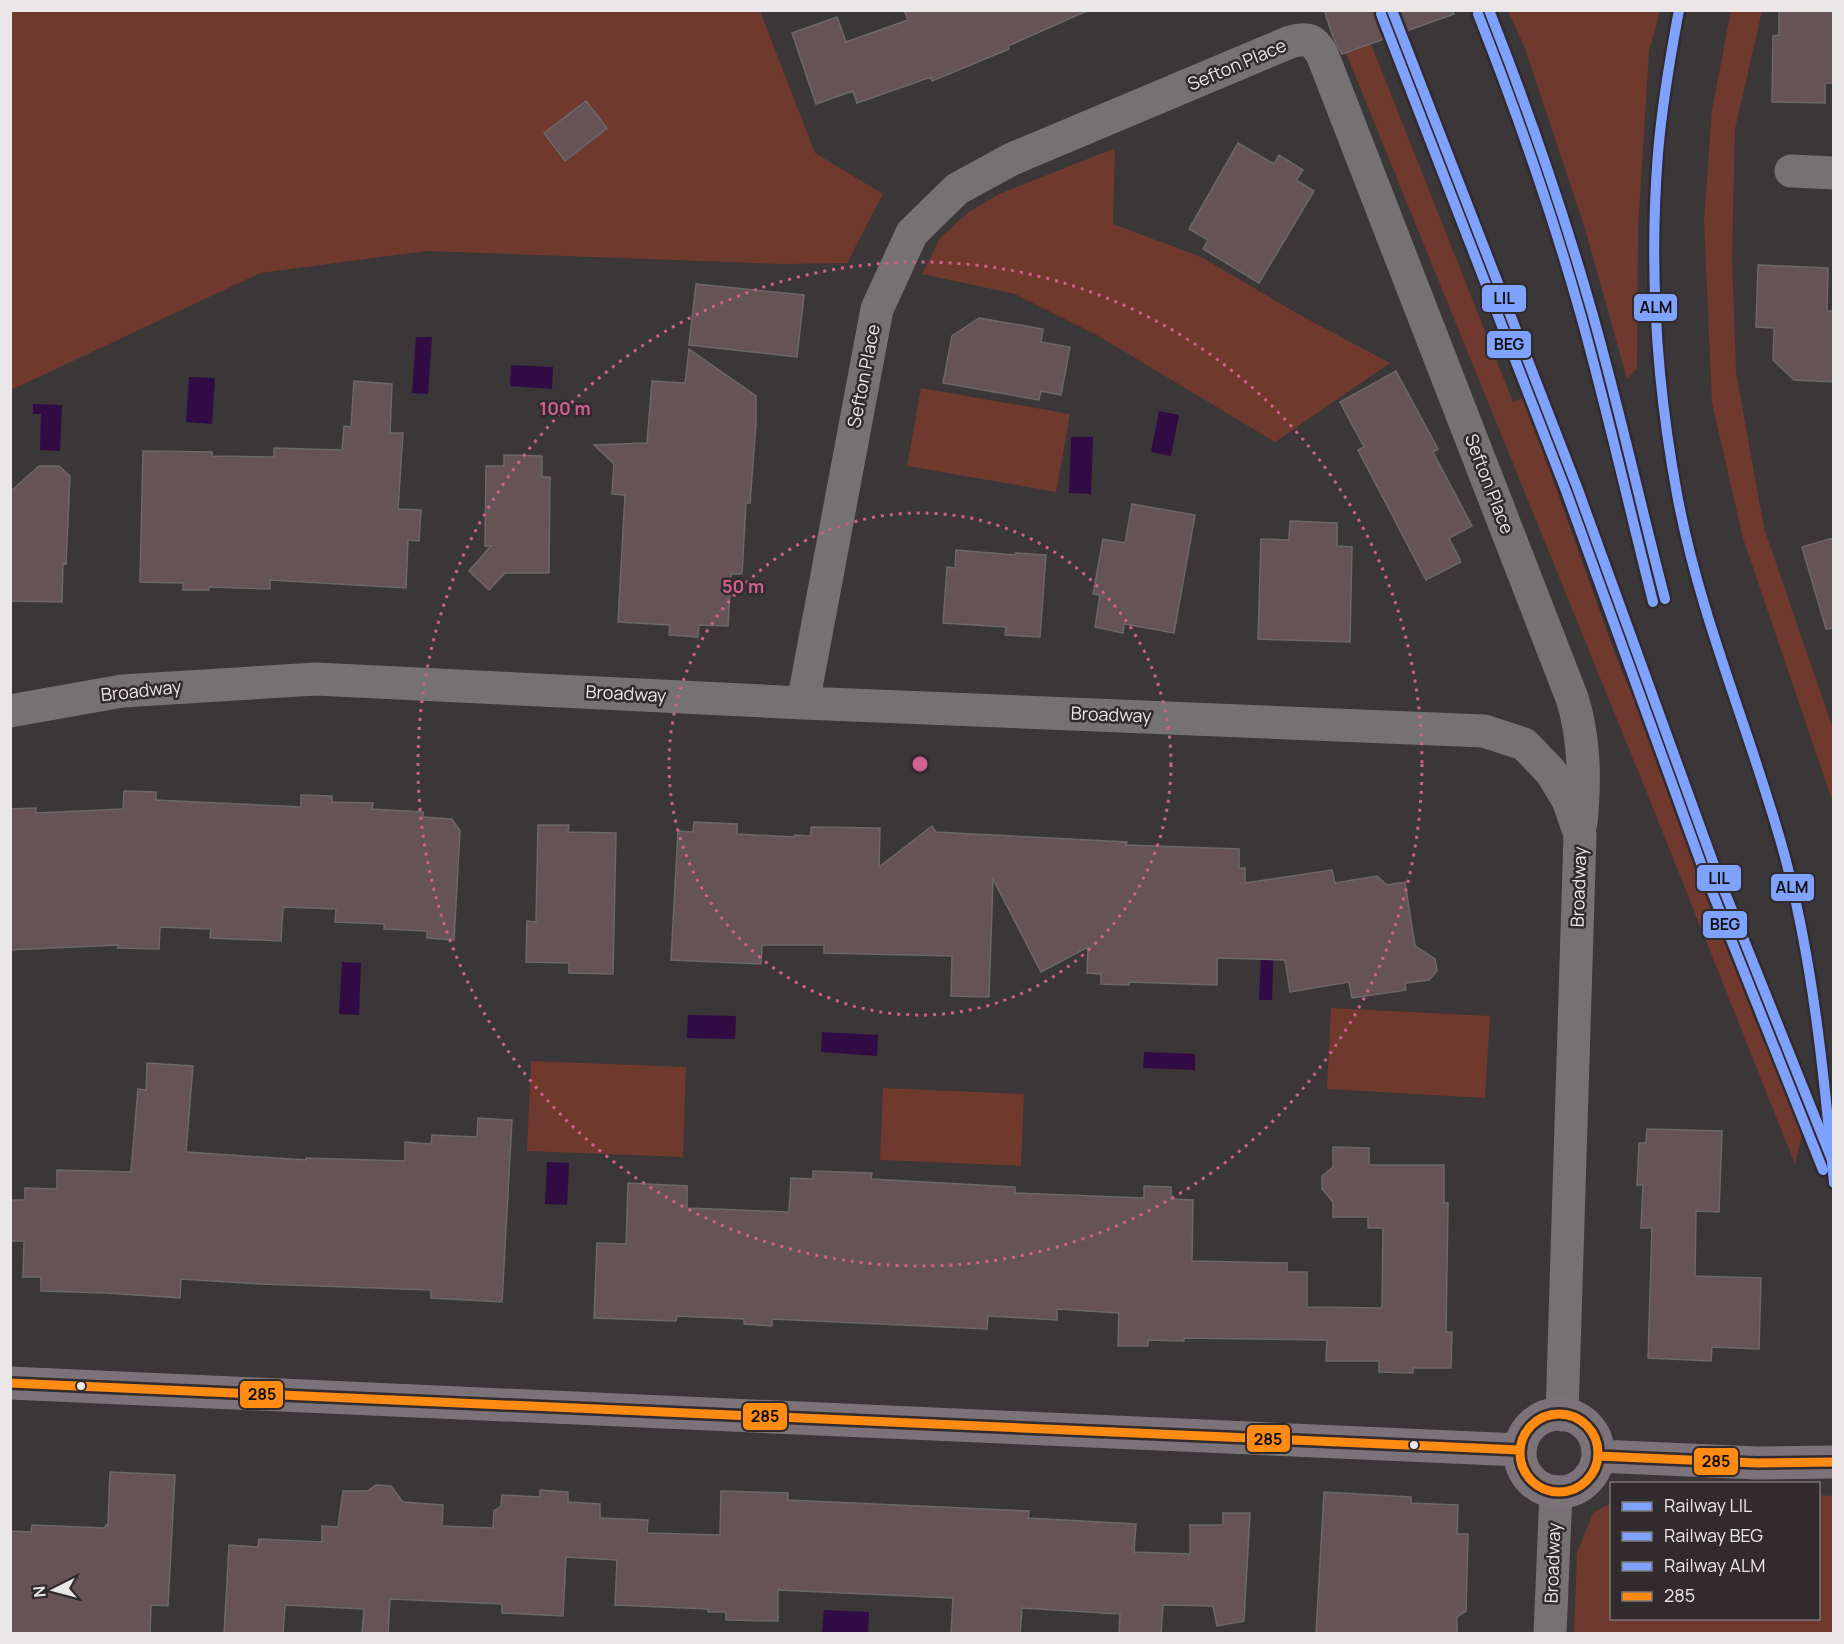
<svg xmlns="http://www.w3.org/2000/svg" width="1844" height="1644" font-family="Manrope,sans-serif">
<rect width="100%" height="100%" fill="#3b3638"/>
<path fill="#6f392d" d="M 1731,10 L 1762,11 L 1735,129 L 1732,258 L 1736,372 L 1764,528 L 1833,729 L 1833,803 L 1743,538 L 1712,403 L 1704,220 L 1712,110 Z
M 10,11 L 760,11 L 815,153 L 883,194 L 847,263 L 783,264 L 427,251 L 260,273 L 11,390 Z
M 1508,11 L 1660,11 L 1649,51 L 1638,229 L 1637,368 L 1627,379 L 1584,225 L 1525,48 Z
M 1371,44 L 1513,402 L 1524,398 L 1615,654 L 1780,1051 L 1803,1130 L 1795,1164 L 1649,798 L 1346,53 Z
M 1115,148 L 1113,224 L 1201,257 L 1300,315 L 1390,363 L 1275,442 L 1095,334 L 1015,294 L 922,274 L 940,238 L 969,212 L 999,194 Z
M 921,388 L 1070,414 L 1056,492 L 907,466 Z
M 1331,1008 L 1490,1016 L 1485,1098 L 1327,1089 Z
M 531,1061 L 686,1067 L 683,1157 L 527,1151 Z
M 883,1088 L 1024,1094 L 1021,1166 L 880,1160 Z
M 1819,1495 L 1833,1496 L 1833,1633 L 1574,1633 L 1577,1553 L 1593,1513 L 1611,1503 L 1612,1618 L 1818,1618 Z"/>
<path fill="#310b44" d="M 416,337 L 432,337 L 428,394 L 412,393 Z
M 511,365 L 553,367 L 552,389 L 510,386 Z
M 189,377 L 215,378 L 212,424 L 186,422 Z
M 33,404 L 62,405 L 60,451 L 40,450 L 41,414 L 33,414 Z
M 1159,411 L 1179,415 L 1171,456 L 1151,452 Z
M 1071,437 L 1093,437 L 1091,494 L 1069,493 Z
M 1263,909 L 1275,909 L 1272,1000 L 1259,1000 Z
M 342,962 L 361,963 L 359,1015 L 339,1014 Z
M 688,1015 L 736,1016 L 735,1039 L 687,1038 Z
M 822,1032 L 878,1035 L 877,1056 L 821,1052 Z
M 1144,1052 L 1195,1054 L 1195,1070 L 1143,1068 Z
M 547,1162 L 569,1163 L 567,1205 L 545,1204 Z
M 824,1610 L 869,1612 L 868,1633 L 822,1633 Z"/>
<path fill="#655355" stroke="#6c6869" stroke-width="1.5" d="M 904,10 L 1089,10 L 1008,46 L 1009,49 L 932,81 L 931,77 L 857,103 L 853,91 L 816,104 L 792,33 L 837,17 L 846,42 L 908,20 Z
M 1324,10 L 1453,10 L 1454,14 L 1342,54 L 1333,37 Z
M 1779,10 L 1833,10 L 1833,83 L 1825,83 L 1825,103 L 1772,102 L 1773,36 L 1779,35 Z
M 586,101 L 607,128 L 565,161 L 544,133 Z
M 1238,143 L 1274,164 L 1279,155 L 1303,170 L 1296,180 L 1314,191 L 1259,283 L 1203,249 L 1208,240 L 1189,229 Z
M 1758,265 L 1828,268 L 1827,311 L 1833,311 L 1833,382 L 1794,380 L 1773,360 L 1774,328 L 1756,327 Z
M 696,284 L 804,295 L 797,357 L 689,345 Z
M 979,318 L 1043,329 L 1041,342 L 1070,347 L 1061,395 L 1041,391 L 1039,400 L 943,383 L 952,336 Z
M 689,349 L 756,396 L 756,423 L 750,503 L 746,503 L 742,574 L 731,574 L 728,626 L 699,625 L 698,637 L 669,635 L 670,625 L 618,622 L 625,495 L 612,494 L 614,464 L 594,445 L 647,443 L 652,381 L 685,383 Z
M 1396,371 L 1438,449 L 1433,452 L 1472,526 L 1449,538 L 1461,562 L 1426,580 L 1358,450 L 1364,447 L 1340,402 Z
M 354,381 L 392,384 L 390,433 L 403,433 L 398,509 L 421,510 L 419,541 L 408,540 L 406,588 L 270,580 L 270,589 L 209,587 L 209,590 L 183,590 L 183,583 L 140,582 L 143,451 L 212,452 L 212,456 L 274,457 L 274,448 L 342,450 L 344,426 L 351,427 Z
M 504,455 L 542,456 L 542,477 L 550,477 L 549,573 L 505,573 L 489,590 L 469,571 L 491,546 L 485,546 L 486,466 L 504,466 Z
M 39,466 L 59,466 L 70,476 L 66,564 L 63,563 L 62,602 L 10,601 L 10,492 Z
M 1132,504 L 1195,515 L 1174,633 L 1124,624 L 1123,633 L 1095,627 L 1100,595 L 1093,594 L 1103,539 L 1125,543 Z
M 1290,521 L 1337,523 L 1337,546 L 1352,547 L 1350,642 L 1258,639 L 1261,539 L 1289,540 Z
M 1833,538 L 1833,628 L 1826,629 L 1802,547 Z
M 956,550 L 1015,555 L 1015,553 L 1046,555 L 1040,637 L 1005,635 L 1006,627 L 943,623 L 947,567 L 955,568 Z
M 124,791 L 156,792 L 156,800 L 301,807 L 301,795 L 332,796 L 332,802 L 373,803 L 372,809 L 423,812 L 423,817 L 452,819 L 460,831 L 454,940 L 427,938 L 427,931 L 384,929 L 384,924 L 335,922 L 336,909 L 283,907 L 281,941 L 210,938 L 211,929 L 160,927 L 159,949 L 118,948 L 118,945 L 10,950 L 10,809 L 36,808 L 36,813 L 123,809 Z
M 694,822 L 737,824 L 737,834 L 795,837 L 795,835 L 811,836 L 811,827 L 880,828 L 879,867 L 932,826 L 936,832 L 1127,842 L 1126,845 L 1239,849 L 1239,868 L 1245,868 L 1245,883 L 1332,870 L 1335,883 L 1377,876 L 1387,885 L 1405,882 L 1415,946 L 1435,959 L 1437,971 L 1429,980 L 1405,983 L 1406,990 L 1352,998 L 1349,982 L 1290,992 L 1285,960 L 1217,958 L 1217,985 L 1129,982 L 1129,985 L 1101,984 L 1101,974 L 1087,973 L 1088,947 L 1041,972 L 993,879 L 989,997 L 951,996 L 952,956 L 824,953 L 824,945 L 762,945 L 761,964 L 671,960 L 678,831 L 693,832 Z
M 538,825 L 569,825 L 568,832 L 616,833 L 613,974 L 569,973 L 569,963 L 526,962 L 527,921 L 536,922 Z
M 147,1063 L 193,1066 L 186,1152 L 306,1160 L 306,1158 L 405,1161 L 405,1142 L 431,1144 L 432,1135 L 477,1137 L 478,1118 L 512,1120 L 502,1302 L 431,1298 L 431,1290 L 261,1284 L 181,1279 L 180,1298 L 106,1293 L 41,1291 L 41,1277 L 23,1277 L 24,1241 L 10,1241 L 10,1200 L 25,1200 L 25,1188 L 57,1189 L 57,1170 L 131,1172 L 138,1089 L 146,1090 Z
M 1647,1129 L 1722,1131 L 1719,1212 L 1696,1211 L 1695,1276 L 1761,1278 L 1759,1349 L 1712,1347 L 1711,1361 L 1648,1358 L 1652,1228 L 1641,1228 L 1643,1185 L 1637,1185 L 1639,1143 L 1646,1143 Z
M 1333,1147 L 1369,1148 L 1369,1165 L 1444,1165 L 1444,1203 L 1448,1203 L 1446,1332 L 1452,1332 L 1451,1368 L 1413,1368 L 1413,1373 L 1379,1372 L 1379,1361 L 1326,1361 L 1327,1340 L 1184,1338 L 1184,1341 L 1148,1340 L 1148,1346 L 1118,1346 L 1119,1313 L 1057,1309 L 1057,1320 L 988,1316 L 987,1329 L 772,1319 L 772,1326 L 744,1324 L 744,1319 L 677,1316 L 676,1321 L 594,1318 L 597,1243 L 626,1244 L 628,1183 L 687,1186 L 687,1208 L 789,1212 L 791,1178 L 813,1179 L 813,1171 L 872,1173 L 871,1179 L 1015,1187 L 1015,1193 L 1144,1198 L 1144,1186 L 1171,1187 L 1171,1199 L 1193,1200 L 1192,1261 L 1287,1263 L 1287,1272 L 1307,1272 L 1307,1307 L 1382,1308 L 1383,1228 L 1368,1228 L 1368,1217 L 1333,1217 L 1333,1202 L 1322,1189 L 1322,1176 L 1333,1167 Z
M 110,1472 L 175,1475 L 168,1606 L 151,1605 L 150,1634 L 10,1634 L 10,1531 L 31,1532 L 32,1525 L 105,1528 L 106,1525 L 108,1525 Z
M 376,1485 L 391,1486 L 403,1502 L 443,1505 L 442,1526 L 493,1528 L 494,1511 L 501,1506 L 502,1495 L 540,1497 L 540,1490 L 568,1492 L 568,1502 L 600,1504 L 600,1518 L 648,1520 L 647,1533 L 720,1535 L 721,1491 L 788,1493 L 788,1500 L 1029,1511 L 1028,1518 L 1136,1524 L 1134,1552 L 1190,1554 L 1190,1525 L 1223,1525 L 1223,1513 L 1250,1513 L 1244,1621 L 1217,1626 L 1213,1606 L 1163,1605 L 1161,1634 L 1119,1634 L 1120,1614 L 1022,1608 L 1020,1634 L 951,1634 L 953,1598 L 778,1590 L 778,1621 L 726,1620 L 726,1612 L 708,1612 L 708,1609 L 615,1605 L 617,1560 L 566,1557 L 563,1616 L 502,1613 L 502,1604 L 390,1599 L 388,1634 L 362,1634 L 364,1609 L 285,1605 L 283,1634 L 224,1634 L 229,1545 L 258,1547 L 259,1539 L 322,1542 L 322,1526 L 338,1527 L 343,1491 L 367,1491 Z
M 1324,1492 L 1411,1497 L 1411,1503 L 1458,1505 L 1457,1534 L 1468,1534 L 1466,1611 L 1457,1617 L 1457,1634 L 1316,1634 Z"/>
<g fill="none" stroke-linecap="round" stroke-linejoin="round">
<path stroke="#767274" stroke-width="33" d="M 1791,171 L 1834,173
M 803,703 L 877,309 L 912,233 L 957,189 L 1012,159 L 1290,42 C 1308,38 1312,38 1322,54 L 1572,698 C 1585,739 1585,781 1581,823
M 10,711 L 122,691 L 316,679 L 803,703 L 1484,731 L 1524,744 L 1551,772 L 1568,800 L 1580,835 L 1562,1415"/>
<path stroke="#767274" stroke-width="33" d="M 1550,1634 L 1556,1492"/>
<path stroke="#7b7379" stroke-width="33" d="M 10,1383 L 1520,1450
M1520 1453a39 39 0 1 1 78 0a39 39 0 1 1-78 0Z
M 1598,1456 L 1757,1463 L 1834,1462"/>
<defs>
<path id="bus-1" d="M 10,1383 L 1520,1450
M1520 1453a39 39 0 1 1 78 0a39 39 0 1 1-78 0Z
M 1598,1456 L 1757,1463 L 1834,1462"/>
</defs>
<use href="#bus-1" stroke="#312b2d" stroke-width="14"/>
<use href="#bus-1" stroke="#ff8b13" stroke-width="9"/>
<defs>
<path id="rail-1" d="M 1392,10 L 1577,487 L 1714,865 L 1834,1165
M 1489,10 C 1528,109 1563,210 1592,312 C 1619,407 1640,503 1665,599"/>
<path id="rail-2" d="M 1381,14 L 1566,491 L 1703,869 L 1823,1170
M 1478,14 C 1517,113 1552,213 1581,316 C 1607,410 1629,507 1653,602"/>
<path id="rail-3" d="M 1679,10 C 1670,58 1662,105 1658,153 C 1649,268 1656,381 1677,494 C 1700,619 1752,735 1785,857 C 1813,963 1824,1074 1834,1183"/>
</defs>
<use href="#rail-1" stroke="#312b2d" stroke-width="15"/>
<use href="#rail-2" stroke="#312b2d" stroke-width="15"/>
<use href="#rail-3" stroke="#312b2d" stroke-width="15"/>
<use href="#rail-1" stroke="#80a2ff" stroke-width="10"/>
<use href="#rail-2" stroke="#80a2ff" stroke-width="10"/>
<use href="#rail-3" stroke="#80a2ff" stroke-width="10"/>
</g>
<g fill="none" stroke="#d0608d" stroke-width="3" stroke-dasharray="3 6">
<circle cx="920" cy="764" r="251"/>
<circle cx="920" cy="764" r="502"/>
</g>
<g fill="#ebe7e9" stroke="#312b2d" stroke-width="2">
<circle cx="81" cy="1386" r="5"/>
<circle cx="1414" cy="1445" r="5"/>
</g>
<g text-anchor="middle" stroke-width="5" stroke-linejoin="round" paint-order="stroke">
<g font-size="18" fill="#ebe7e9" stroke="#312b2d">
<text transform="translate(1237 65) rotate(-23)" y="6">Sefton Place</text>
<text transform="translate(864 376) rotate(-79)" y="6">Sefton Place</text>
<text transform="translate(1489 484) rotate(69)" y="6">Sefton Place</text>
<text transform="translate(141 691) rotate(-6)" y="6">Broadway</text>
<text transform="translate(626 694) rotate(3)" y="6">Broadway</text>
<text transform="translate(1111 715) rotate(2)" y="6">Broadway</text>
<text transform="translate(1579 887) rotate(-88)" y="6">Broadway</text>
<text transform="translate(1553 1563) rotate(-88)" y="6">Broadway</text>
</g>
</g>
<circle cx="920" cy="764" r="9" fill="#d0608d" stroke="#312b2d" stroke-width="3"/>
<g font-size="18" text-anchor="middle" font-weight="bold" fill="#d0608d" stroke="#312b2d" stroke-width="5" stroke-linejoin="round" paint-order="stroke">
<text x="565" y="415">100 m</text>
<text x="743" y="593">50 m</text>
</g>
<g stroke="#312b2d" stroke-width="2">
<rect x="1481" y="284" width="46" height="29" rx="6" fill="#80a2ff"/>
<rect x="1633" y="293" width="45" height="29" rx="6" fill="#80a2ff"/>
<rect x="1486" y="330" width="46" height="29" rx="6" fill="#80a2ff"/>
<rect x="1696" y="864" width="46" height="28" rx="6" fill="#80a2ff"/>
<rect x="1770" y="873" width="45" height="29" rx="6" fill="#80a2ff"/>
<rect x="1702" y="910" width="46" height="29" rx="6" fill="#80a2ff"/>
<rect x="239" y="1380" width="45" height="29" rx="6" fill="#ff8b13"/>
<rect x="742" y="1402" width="46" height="29" rx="6" fill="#ff8b13"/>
<rect x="1246" y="1424" width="45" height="29" rx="6" fill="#ff8b13"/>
<rect x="1693" y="1447" width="46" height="29" rx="6" fill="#ff8b13"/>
</g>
<g font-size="16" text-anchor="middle" font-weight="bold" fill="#111">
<text x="1504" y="304">LIL</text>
<text x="1656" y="313">ALM</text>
<text x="1509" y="350">BEG</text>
<text x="1719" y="884">LIL</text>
<text x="1792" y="893">ALM</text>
<text x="1725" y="930">BEG</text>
<text x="262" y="1400">285</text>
<text x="765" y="1422">285</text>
<text x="1268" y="1445">285</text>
<text x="1716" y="1467">285</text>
</g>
<rect width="1844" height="1644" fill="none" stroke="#ebe7e9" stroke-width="24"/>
<rect x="1610" y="1482" width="210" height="138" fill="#312b2d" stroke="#7b7678" stroke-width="1.5"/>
<rect x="1622" y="1502" width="30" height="9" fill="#80a2ff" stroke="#7b7678" stroke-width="1.5"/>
<text x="1664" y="1512" font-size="18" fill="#ebe7e9">Railway LIL</text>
<rect x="1622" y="1532" width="30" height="9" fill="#80a2ff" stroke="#7b7678" stroke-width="1.5"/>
<text x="1664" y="1542" font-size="18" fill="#ebe7e9">Railway BEG</text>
<rect x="1622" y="1562" width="30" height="9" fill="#80a2ff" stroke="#7b7678" stroke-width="1.5"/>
<text x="1664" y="1572" font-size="18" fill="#ebe7e9">Railway ALM</text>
<rect x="1622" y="1592" width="30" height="9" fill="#ff8b13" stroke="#7b7678" stroke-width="1.5"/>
<text x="1664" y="1602" font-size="18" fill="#ebe7e9">285</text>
<g transform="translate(54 1590) rotate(264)" stroke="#312b2d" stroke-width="4.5" paint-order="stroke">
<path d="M0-4.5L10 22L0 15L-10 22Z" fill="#ebe7e9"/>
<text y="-9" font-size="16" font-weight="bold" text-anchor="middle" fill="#ebe7e9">N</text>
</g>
</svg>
